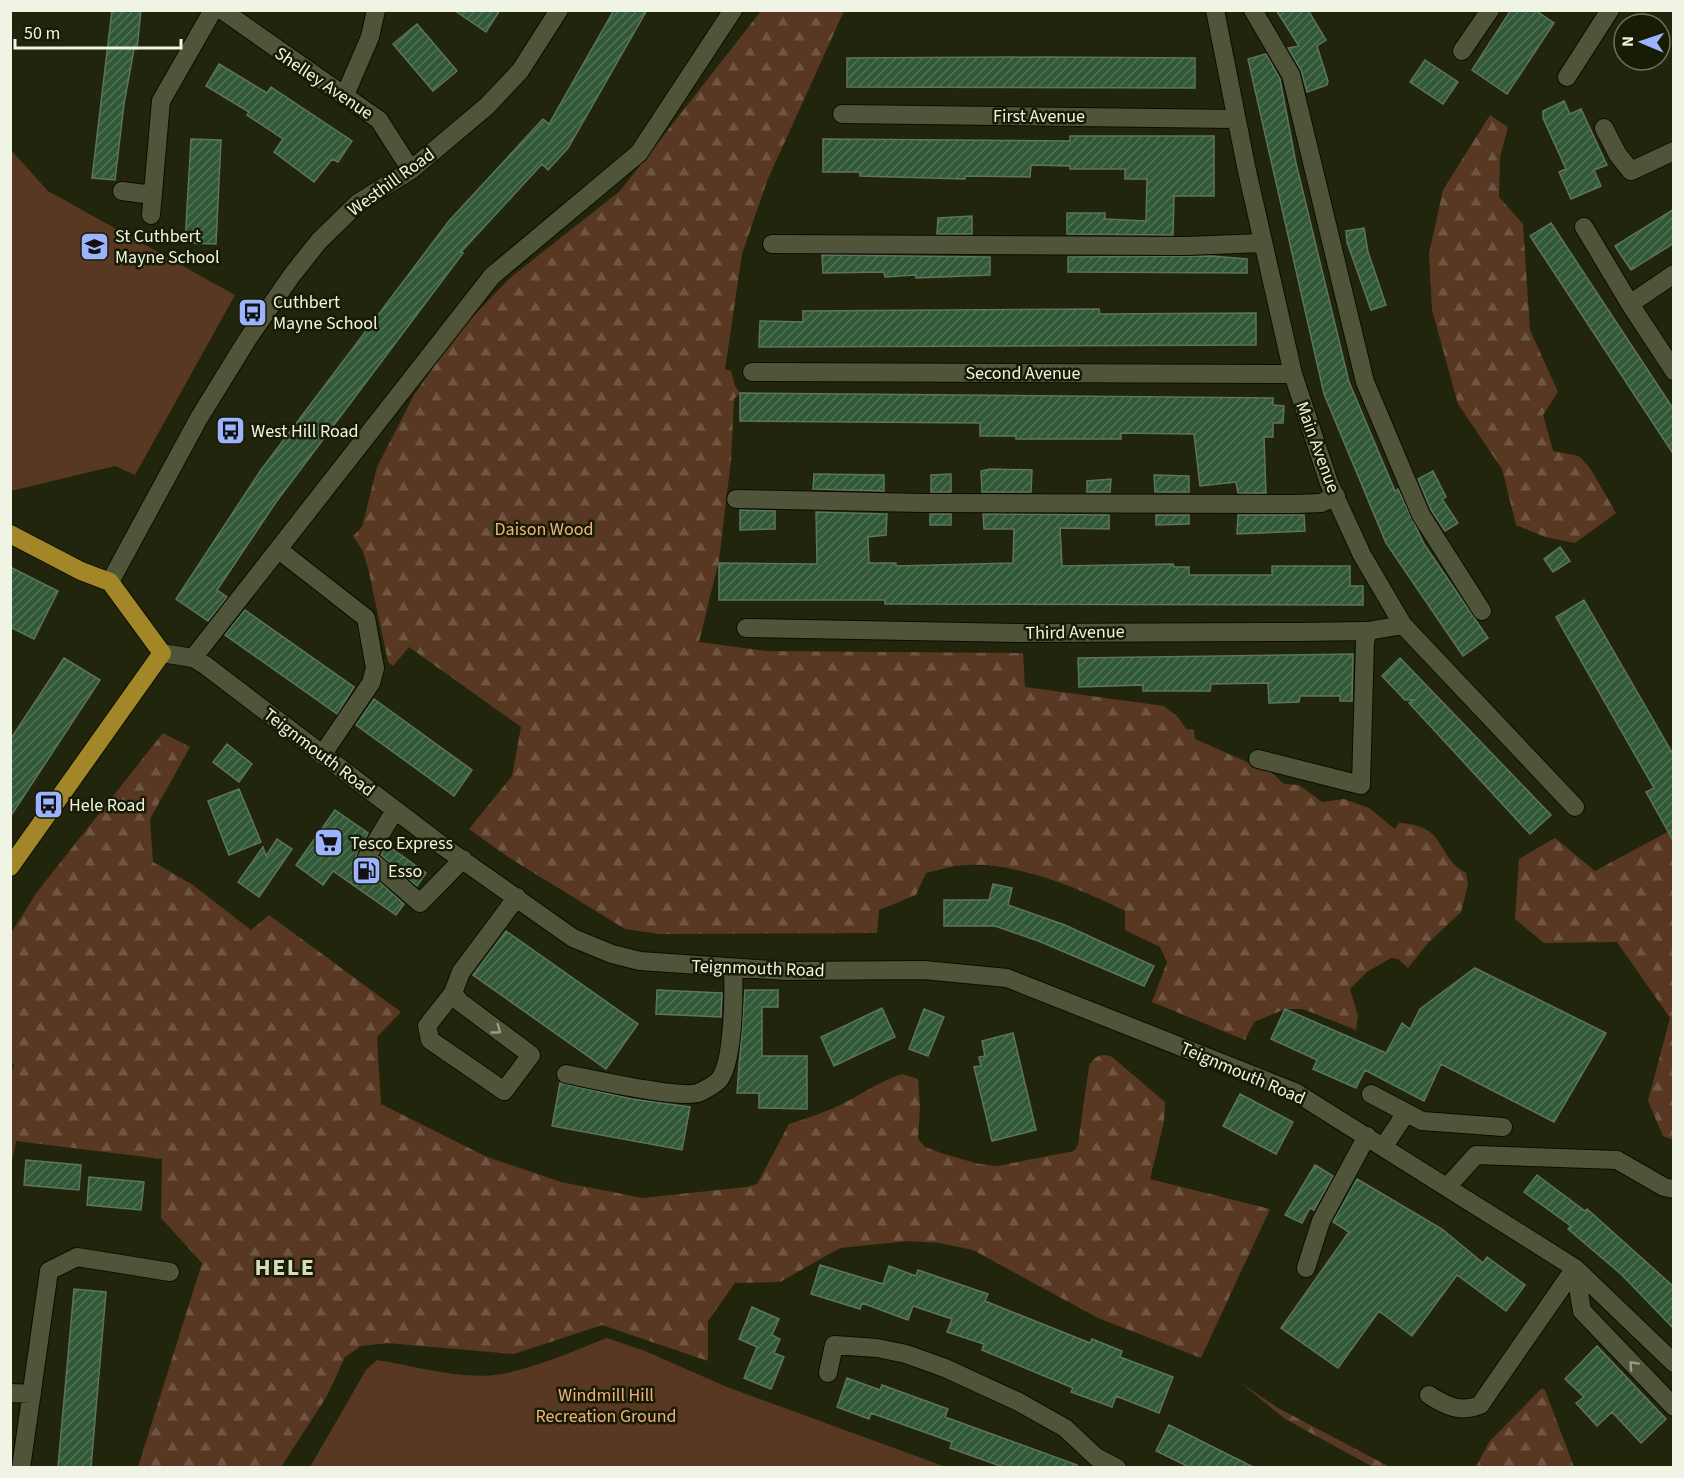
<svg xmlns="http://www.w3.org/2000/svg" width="1684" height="1478" font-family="'Source Sans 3',sans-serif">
<defs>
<pattern id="forest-firs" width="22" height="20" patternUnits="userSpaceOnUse" patternTransform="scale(1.5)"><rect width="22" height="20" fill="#583822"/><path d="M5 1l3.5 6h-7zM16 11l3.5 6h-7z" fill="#705542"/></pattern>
<pattern id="building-hatch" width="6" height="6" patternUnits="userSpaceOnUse" patternTransform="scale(1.5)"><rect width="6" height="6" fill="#325937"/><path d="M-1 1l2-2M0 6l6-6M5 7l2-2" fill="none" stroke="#507154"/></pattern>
</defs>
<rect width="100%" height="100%" fill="#21250c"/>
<path fill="url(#forest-firs)" d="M 761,11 L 844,11 L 767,181 L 742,254 L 725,369 L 731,371 L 735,386 L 740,393 L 734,399 L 731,460 L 719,560 L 699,642 L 765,651 L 1023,653 L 1025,687 L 1164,706 L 1178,717 L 1186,729 L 1194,730 L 1195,739 L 1272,773 L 1284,784 L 1299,785 L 1322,802 L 1344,799 L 1369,808 L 1395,829 L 1399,823 C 1449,826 1434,855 1466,873 L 1468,884 L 1461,912 L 1428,943 L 1408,968 L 1398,959 L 1391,958 L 1367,972 L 1350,989 L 1358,1016 L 1356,1030 L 1303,1009 L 1285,1009 L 1254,1022 L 1245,1040 L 1152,1002 L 1167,962 L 1160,947 L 1125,930 L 1125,911 C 1081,889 1017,862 967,865 C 954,865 939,870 926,873 L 916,895 L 879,910 L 877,933 L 659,934 L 625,929 L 508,857 L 469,829 L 512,776 L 521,727 L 409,647 L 393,666 L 388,662 L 369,572 L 363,551 L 353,536 L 362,527 L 377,467 L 414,395 L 457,333 L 511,277 L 620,191 Z
M 1490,115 L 1508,127 L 1500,157 L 1499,197 L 1523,224 L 1530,330 L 1558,392 L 1543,415 L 1553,451 L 1579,456 L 1590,468 L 1616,513 L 1575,543 L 1545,537 L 1516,525 L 1502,469 L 1458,404 L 1432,310 L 1429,254 L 1443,190 Z
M 163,733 L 190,747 L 150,819 L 153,862 L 193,885 L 251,930 L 269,915 L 401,1012 L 377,1037 L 381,1104 L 487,1157 L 561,1182 L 643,1198 L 746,1187 L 757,1184 L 789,1124 C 804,1119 820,1114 834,1108 C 858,1097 877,1082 902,1074 L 918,1079 L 920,1107 L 918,1139 L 925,1147 L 944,1154 L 979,1164 L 997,1166 L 1074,1151 L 1078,1145 L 1089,1066 C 1094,1057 1101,1052 1112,1057 L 1165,1102 L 1164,1122 L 1150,1179 L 1270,1209 L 1201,1358 L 1098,1318 L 973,1250 L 940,1243 L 908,1241 L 840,1248 L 780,1282 L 735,1283 L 708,1321 L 708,1361 L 602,1325 L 514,1354 L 387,1343 L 361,1346 L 345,1357 L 327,1396 L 281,1467 L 138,1467 L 202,1263 L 161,1218 L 162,1159 L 16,1141 L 11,1165 L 10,1074 L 14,1066 L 10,1061 L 11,933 L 37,892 Z
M 1673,829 L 1673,1140 L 1663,1136 L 1648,1101 L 1670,1018 L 1617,942 L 1544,943 L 1515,919 L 1519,859 L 1555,838 L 1595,871 Z
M 1241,1383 L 1278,1408 L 1390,1467 L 1373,1467 L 1285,1419 Z
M 1542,1388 L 1545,1390 L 1574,1467 L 1476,1467 L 1489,1442 Z"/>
<path fill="#583822" d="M 11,150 L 48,191 L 235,295 L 135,475 L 115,466 L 11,491 Z
M 607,1338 L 645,1351 L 727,1387 L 946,1467 L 310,1467 L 366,1370 L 377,1360 C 416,1366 462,1381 502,1374 C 538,1367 573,1351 607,1338 Z"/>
<path fill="url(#building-hatch)" stroke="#5d745f" stroke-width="1.5" d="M 112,10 L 141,10 L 137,49 L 134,49 L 124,104 L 115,180 L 92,178 Z
M 454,10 L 500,10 L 486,32 Z
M 614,10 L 647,10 L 568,148 L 548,170 L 542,164 L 461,252 L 463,253 L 276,502 L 217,590 L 227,597 L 208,621 L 176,599 L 261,470 L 449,221 L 543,119 L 549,124 Z
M 1276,10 L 1308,10 L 1326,40 L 1317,46 L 1328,81 L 1327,85 L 1307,92 L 1301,70 L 1288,48 L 1299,46 Z
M 1511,10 L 1535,10 L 1554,23 L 1507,94 L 1472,70 Z
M 417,24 L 457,71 L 433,91 L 393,44 Z
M 1266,54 L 1280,79 L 1296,163 L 1349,382 L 1395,491 L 1398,489 L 1424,544 L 1488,638 L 1463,656 L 1386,543 L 1324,394 L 1248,59 Z
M 1042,57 L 1195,58 L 1195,88 L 847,87 L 847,58 Z
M 1425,60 L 1458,82 L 1443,104 L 1410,82 Z
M 219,64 L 267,93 L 271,87 L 352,141 L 338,162 L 332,159 L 314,182 L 274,152 L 283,139 L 247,115 L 249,112 L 206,86 Z
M 1564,101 L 1570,114 L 1581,109 L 1607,165 L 1594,170 L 1601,186 L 1571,199 L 1559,172 L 1566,169 L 1543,118 L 1543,111 Z
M 1070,136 L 1214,136 L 1214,196 L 1174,196 L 1173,235 L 1067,234 L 1067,213 L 1105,213 L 1105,219 L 1146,221 L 1147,179 L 1125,179 L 1125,169 L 1070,169 L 1070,166 L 1031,165 L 1030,177 L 965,176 L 965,179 L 860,176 L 860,172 L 823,172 L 823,139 L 1070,141 Z
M 191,139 L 221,140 L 216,244 L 185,243 Z
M 1674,209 L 1674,243 L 1631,270 L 1615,246 Z
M 972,216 L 972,234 L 937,234 L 938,218 Z
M 1551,223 L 1674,410 L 1674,455 L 1530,236 Z
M 1364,228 L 1368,252 L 1386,305 L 1371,310 L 1347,242 L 1346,231 Z
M 822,255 L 990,257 L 990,275 L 916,278 L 916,275 L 885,277 L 884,272 L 823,273 Z
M 1212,256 L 1247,259 L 1247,273 L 1068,272 L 1068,257 Z
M 1099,309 L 1100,314 L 1256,313 L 1256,345 L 759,347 L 760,321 L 803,322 L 803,311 Z
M 740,393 L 1273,398 L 1273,405 L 1284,406 L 1283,423 L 1273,423 L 1273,437 L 1264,437 L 1266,493 L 1238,493 L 1236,482 L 1200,486 L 1194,434 L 1121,433 L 1121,439 L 1016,439 L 1016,436 L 980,436 L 980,423 L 740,421 Z
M 990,469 L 1032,470 L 1031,492 L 982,492 L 981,471 Z
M 1433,471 L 1446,497 L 1442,499 L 1458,523 L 1445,531 L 1431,510 L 1418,479 Z
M 814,474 L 884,475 L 884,491 L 813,489 Z
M 951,474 L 951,492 L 931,492 L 931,475 Z
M 1154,475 L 1189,476 L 1189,492 L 1155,492 Z
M 1111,479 L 1110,492 L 1087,492 L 1087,481 Z
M 740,510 L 775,511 L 775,529 L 740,530 Z
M 816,512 L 887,514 L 886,535 L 868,537 L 869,563 L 896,563 L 896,566 L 1013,563 L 1014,529 L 984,529 L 983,514 L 1109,515 L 1109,529 L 1060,528 L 1062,566 L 1173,564 L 1174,567 L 1189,567 L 1189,575 L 1272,575 L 1272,566 L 1350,566 L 1350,586 L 1363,586 L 1363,605 L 885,604 L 885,600 L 719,600 L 719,563 L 817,564 Z
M 930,514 L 951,514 L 951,525 L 930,525 Z
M 1156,515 L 1189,515 L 1189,524 L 1156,525 Z
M 1238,515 L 1304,515 L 1305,531 L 1237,534 Z
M 1560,547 L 1570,561 L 1553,572 L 1544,559 Z
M 10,567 L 58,591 L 34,639 L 10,627 Z
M 1584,600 L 1674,756 L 1674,842 L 1646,792 L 1654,788 L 1556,617 Z
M 245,610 L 354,687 L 337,714 L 225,635 Z
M 1353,654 L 1352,701 L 1340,701 L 1340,696 L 1300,696 L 1299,702 L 1269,703 L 1268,683 L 1211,684 L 1210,691 L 1143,691 L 1143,685 L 1079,687 L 1078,658 Z
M 64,658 L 100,680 L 10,817 L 10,740 Z
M 1400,658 L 1551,815 L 1530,834 L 1409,703 L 1414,700 L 1405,700 L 1382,676 Z
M 374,699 L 472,770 L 454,796 L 356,725 Z
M 227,744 L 252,764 L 239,782 L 213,762 Z
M 239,789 L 261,842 L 229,855 L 208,801 Z
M 335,810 L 368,833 L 357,852 L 356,861 L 404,904 L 396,915 L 333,871 L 323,885 L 296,865 Z
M 277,839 L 292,849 L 259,897 L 238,882 L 263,847 L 266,856 Z
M 387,845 L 426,873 L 417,886 L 381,855 Z
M 993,884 L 1012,888 L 1008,905 L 1065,925 L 1154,966 L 1144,986 L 1041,942 L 995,926 L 944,926 L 944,900 L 989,900 Z
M 506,931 L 638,1024 L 606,1069 L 473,975 Z
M 1475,968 L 1606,1033 L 1554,1122 L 1441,1064 L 1424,1101 L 1365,1070 L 1356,1088 L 1313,1069 L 1317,1060 L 1271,1039 L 1285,1009 L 1386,1053 L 1402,1023 L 1410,1029 L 1420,1009 Z
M 657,990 L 722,993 L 721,1017 L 656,1014 Z
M 745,990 L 778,990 L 778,1007 L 762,1007 L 762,1056 L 807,1056 L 807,1109 L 759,1108 L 759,1093 L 737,1093 Z
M 882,1008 L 895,1037 L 834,1066 L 821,1037 Z
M 924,1009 L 944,1017 L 928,1056 L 909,1049 Z
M 1013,1033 L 1036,1130 L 992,1141 L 974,1067 L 981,1066 L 979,1057 L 985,1056 L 982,1041 Z
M 560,1083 L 632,1099 L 690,1107 L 682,1150 L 552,1126 Z
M 1240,1094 L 1293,1122 L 1276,1154 L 1223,1126 Z
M 26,1160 L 81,1165 L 79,1190 L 24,1185 Z
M 1315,1165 L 1333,1176 L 1314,1210 L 1310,1208 L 1302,1223 L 1285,1215 Z
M 1537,1175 L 1585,1211 L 1587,1209 L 1674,1287 L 1674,1329 L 1621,1274 L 1568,1229 L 1571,1226 L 1524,1192 Z
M 89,1177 L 144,1182 L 141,1210 L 87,1205 Z
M 1357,1179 L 1442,1229 L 1483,1263 L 1487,1257 L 1525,1285 L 1506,1311 L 1457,1275 L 1412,1336 L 1379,1311 L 1338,1368 L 1281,1328 L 1349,1232 L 1333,1222 Z
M 820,1265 L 883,1284 L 889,1266 L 916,1276 L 918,1270 L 988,1294 L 985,1301 L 1090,1343 L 1092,1339 L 1122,1351 L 1120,1357 L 1173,1377 L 1159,1413 L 1116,1396 L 1112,1407 L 1071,1392 L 1073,1388 L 982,1350 L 984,1344 L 947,1332 L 952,1319 L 913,1306 L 908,1320 L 862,1303 L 860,1309 L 811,1294 Z
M 74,1289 L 106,1292 L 91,1467 L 58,1467 Z
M 752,1307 L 779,1319 L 772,1335 L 780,1339 L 774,1353 L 784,1357 L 771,1389 L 744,1378 L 757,1347 L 739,1339 Z
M 1597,1346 L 1666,1419 L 1641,1443 L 1612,1412 L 1597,1426 L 1576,1403 L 1584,1397 L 1565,1379 Z
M 847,1378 L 880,1390 L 882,1385 L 948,1409 L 945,1417 L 1077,1465 L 1077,1467 L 1003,1467 L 950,1448 L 952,1442 L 871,1413 L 869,1419 L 837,1407 Z
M 1169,1425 L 1253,1467 L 1189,1467 L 1156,1451 Z"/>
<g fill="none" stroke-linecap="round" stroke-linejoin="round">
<defs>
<path id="minor" d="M 222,10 L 379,120 L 411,170
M 1215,10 L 1247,171 L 1293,374 L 1329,483 L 1362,555 L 1403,625 L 1575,807
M 1253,10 L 1291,75 L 1365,382 L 1421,515 L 1482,611
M 1462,51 L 1490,10
M 1567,77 L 1610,10
M 345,95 L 370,37 L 376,10
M 842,114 L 1236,119
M 1604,128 L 1618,155 L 1631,171 L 1674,151
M 122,191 L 153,195
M 151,215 L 161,101 L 213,10
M 1584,227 L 1630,304
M 772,244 L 1185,246 L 1263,243
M 1674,274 L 1630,304 L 1674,371
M 752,372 L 1293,374
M 736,499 L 921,503 L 1296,504 L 1321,503 L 1336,496
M 279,550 L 366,618 L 375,668 L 371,683 L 322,755
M 110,582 L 199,418 L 247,340 L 292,275 L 319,241 L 358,203 L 411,170 L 487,106 L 520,71 L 559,10
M 746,628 L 1021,633 L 1298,632 L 1368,631 L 1403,625
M 162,653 L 193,658 L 205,665 L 444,847 L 573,938 L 612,954 L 640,961 L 786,971 L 924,970 L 1007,978 L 1295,1092 L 1575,1268 L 1674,1363
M 193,658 L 492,276 L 639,153 L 733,10
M 1258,759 L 1361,785 L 1365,641 L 1368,631
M 395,810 L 367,857 L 420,903 L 463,859
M 453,993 L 460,1002 L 531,1055 L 504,1091 L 430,1040 L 427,1026 L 453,993 L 461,972 L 517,897
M 566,1074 C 591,1079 678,1099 698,1093 C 703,1091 714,1085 718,1081 C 734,1065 734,991 733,968
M 1371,1094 L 1422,1121 L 1503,1127
M 1384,1146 L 1406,1113
M 1448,1186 L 1476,1155 L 1617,1160 L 1664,1187 L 1674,1189
M 1306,1268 L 1321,1221 L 1367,1136
M 1575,1268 L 1582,1311 L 1674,1407
M 828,1373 L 834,1345 L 877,1348 L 906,1354 L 945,1368 L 1019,1402 L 1065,1428 L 1096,1457 L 1117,1468
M 10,1393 L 32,1394
M 1429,1395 C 1446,1406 1460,1413 1480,1405 L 1575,1268
M 21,1468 L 49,1271 L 77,1257 L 170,1272"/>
<path id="major" d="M 10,534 L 81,571 L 110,582 L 162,653 L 10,867"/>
</defs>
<use href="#minor" stroke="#0b0e00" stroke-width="20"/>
<use href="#major" stroke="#0b0e00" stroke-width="20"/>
<use href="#minor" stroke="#50553a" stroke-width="18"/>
<use href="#major" stroke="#a28627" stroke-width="18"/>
</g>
<defs><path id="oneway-chevron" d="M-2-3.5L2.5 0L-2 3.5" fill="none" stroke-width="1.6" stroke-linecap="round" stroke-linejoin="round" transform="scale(1.5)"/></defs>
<g stroke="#989d86">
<use href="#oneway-chevron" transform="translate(497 1030) rotate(36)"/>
<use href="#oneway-chevron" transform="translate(1633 1365) rotate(-133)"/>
</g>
<defs>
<symbol id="school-square" viewBox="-11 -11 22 22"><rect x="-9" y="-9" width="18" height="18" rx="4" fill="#9cb4fd" stroke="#181c04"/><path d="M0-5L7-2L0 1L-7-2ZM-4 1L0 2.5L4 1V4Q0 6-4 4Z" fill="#111"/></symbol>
<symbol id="bus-square" viewBox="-11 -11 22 22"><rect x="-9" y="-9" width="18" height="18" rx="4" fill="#9cb4fd" stroke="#181c04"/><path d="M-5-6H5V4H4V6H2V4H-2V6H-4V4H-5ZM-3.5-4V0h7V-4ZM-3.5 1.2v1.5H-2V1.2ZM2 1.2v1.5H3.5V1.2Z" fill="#111"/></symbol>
<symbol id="supermarket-square" viewBox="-11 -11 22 22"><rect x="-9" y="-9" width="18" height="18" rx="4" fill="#9cb4fd" stroke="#181c04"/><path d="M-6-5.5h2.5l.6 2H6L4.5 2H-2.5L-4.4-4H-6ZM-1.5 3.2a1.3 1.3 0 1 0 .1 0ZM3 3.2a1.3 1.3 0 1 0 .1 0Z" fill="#111"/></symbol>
<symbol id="fuel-square" viewBox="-11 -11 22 22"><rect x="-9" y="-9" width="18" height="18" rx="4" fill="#9cb4fd" stroke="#181c04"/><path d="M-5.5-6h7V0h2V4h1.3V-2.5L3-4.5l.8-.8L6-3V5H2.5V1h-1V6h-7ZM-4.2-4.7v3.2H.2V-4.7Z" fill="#111"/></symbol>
</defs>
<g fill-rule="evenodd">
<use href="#school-square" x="78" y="230" width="33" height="33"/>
<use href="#bus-square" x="236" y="296" width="33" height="33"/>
<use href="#bus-square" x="214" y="414" width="33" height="33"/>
<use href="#bus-square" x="32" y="788" width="33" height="33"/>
<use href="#supermarket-square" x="312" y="826" width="33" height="33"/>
<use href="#fuel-square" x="350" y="854" width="33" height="33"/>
</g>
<g text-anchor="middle" stroke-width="5" stroke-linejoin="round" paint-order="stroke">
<g font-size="18" fill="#f0f4e4" stroke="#181c04">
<text transform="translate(324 83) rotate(34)" y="6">Shelley Avenue</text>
<text x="1039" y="122">First Avenue</text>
<text transform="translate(391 182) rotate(-36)" y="6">Westhill Road</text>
<text x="1023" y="379">Second Avenue</text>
<text transform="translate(1318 447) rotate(70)" y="6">Main Avenue</text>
<text transform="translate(1075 632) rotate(-1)" y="6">Third Avenue</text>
<text transform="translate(319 752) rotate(37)" y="6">Teignmouth Road</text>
<text transform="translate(758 968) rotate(2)" y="6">Teignmouth Road</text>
<text transform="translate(1243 1073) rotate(23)" y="6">Teignmouth Road</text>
</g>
<g font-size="18" fill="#f0f4e4" stroke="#181c04" text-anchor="start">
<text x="115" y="242">St Cuthbert<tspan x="115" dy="21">Mayne School</tspan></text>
<text x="273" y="308">Cuthbert<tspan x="273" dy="21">Mayne School</tspan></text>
<text x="251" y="437">West Hill Road</text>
<text x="69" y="811">Hele Road</text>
<text x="350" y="849">Tesco Express</text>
<text x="388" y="877">Esso</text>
</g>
<g font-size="18" fill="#f4af80" stroke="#181c04">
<text x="544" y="535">Daison Wood</text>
<text x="606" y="1401">Windmill Hill<tspan x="606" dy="21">Recreation Ground</tspan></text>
</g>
<g font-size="24" font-weight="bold" letter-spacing="1.5" fill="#d6dcbd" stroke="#181c04">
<text x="285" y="1275">HELE</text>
</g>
</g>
<rect width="1684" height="1478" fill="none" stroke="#f0f4e4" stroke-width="24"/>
<g transform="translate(1642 42) rotate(272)"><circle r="28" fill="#181c04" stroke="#6e725e" stroke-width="1.5"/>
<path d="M0-4.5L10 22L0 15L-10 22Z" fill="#9cb4fd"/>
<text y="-9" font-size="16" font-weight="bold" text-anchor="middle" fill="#f0f4e4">N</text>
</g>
<path d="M15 39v9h166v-9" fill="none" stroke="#f0f4e4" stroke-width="3"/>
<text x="24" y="39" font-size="18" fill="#f0f4e4" stroke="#181c04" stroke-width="4.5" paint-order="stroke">50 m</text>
</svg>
